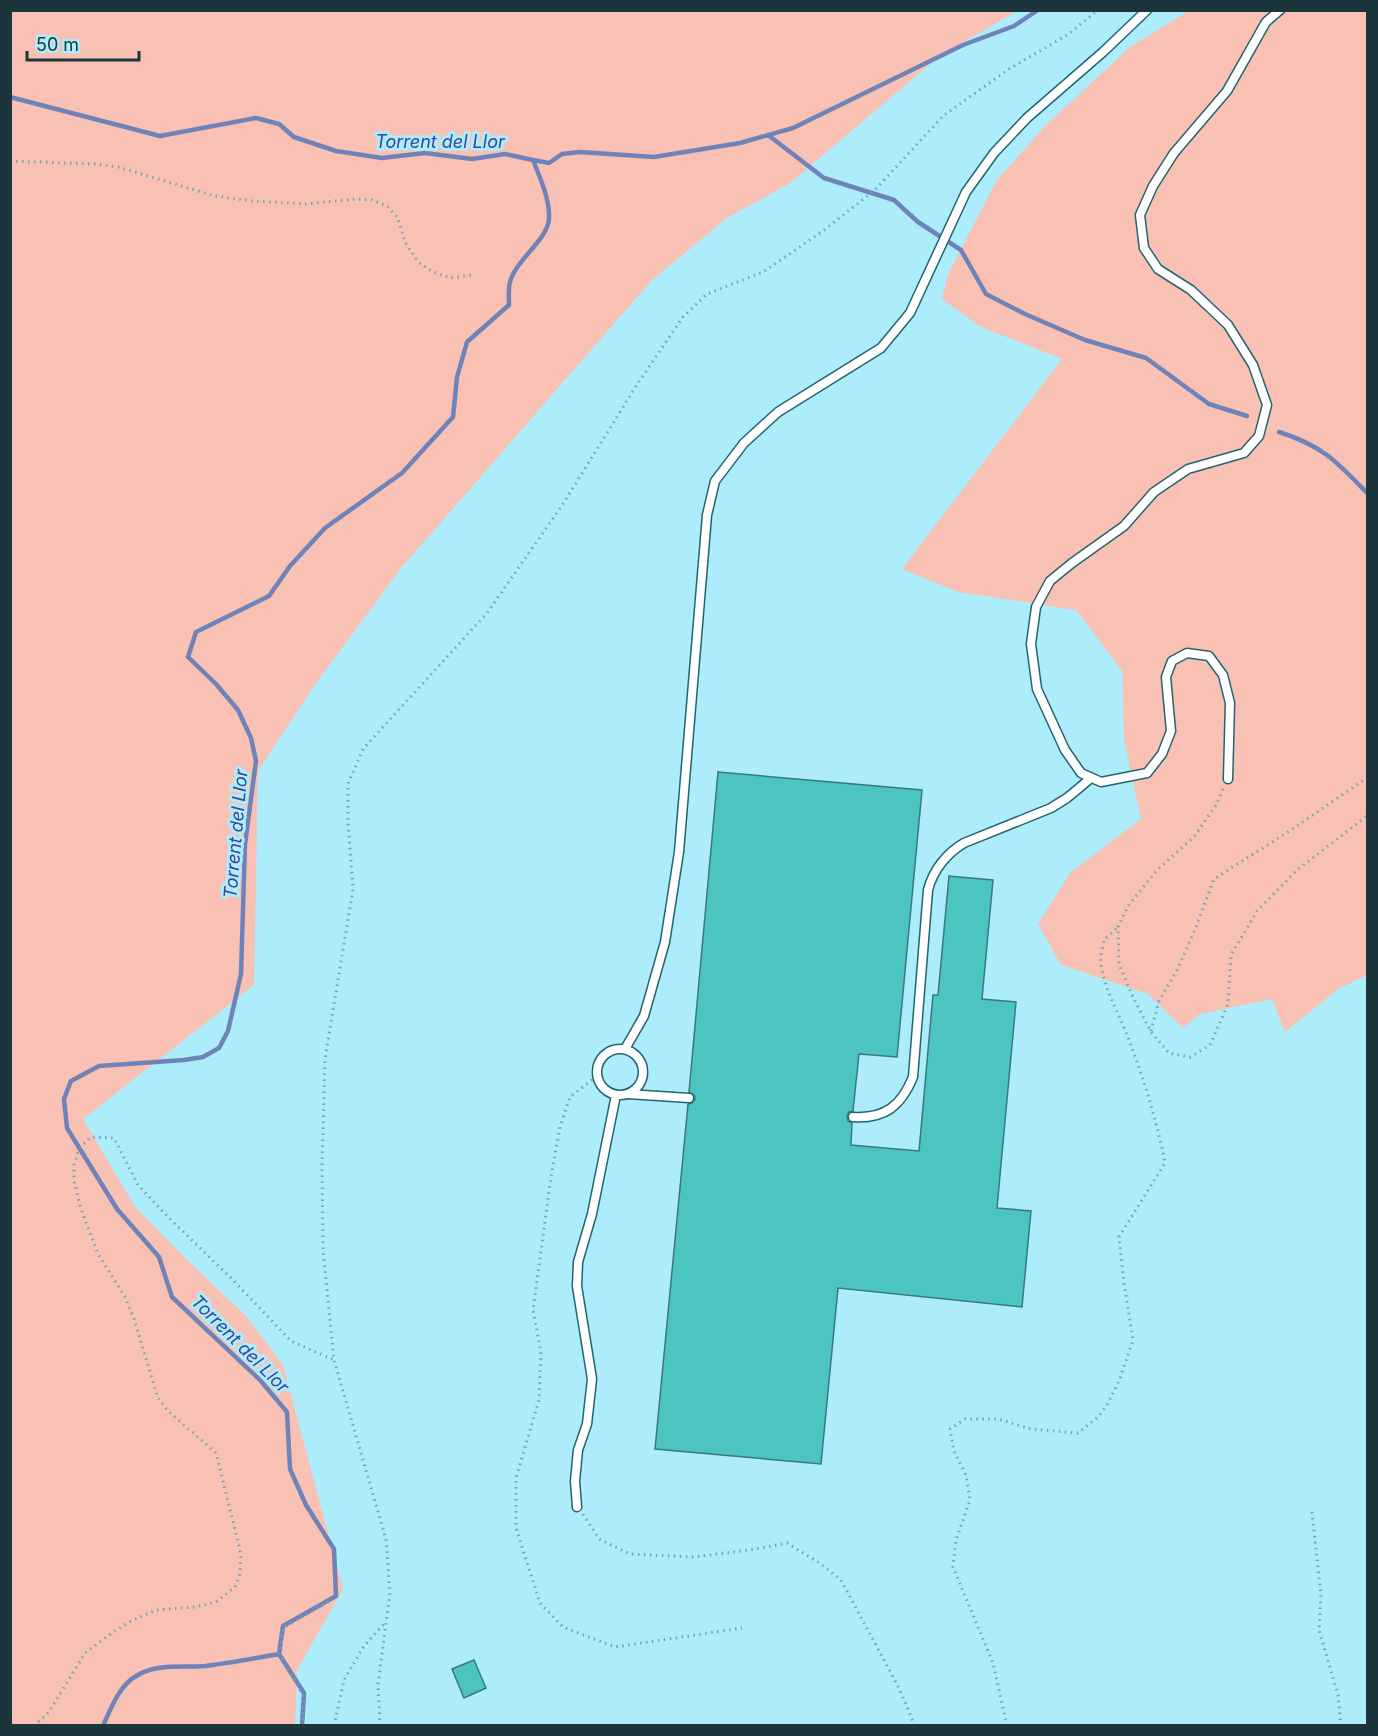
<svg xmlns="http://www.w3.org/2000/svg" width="1378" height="1736" font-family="Inter,sans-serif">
<rect width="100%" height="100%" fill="#acecfb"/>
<path fill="#f8c1b4" d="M 11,10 L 1017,11 L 941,55 L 790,183 L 727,218 L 652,280 L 402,567 L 316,683 L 258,771 L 254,985 L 83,1119 L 135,1207 L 188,1261 L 246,1316 L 283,1365 L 343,1589 L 297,1670 L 295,1725 L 11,1725 Z
M 1189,11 L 1367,11 L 1367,975 L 1338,989 L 1285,1032 L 1272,999 L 1200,1014 L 1183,1028 L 1148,994 L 1061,965 L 1038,924 L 1070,873 L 1141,819 L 1124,739 L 1122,671 L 1076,610 L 959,592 L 902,569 L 1062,359 L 981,327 L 942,299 L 948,274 L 997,180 L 1045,126 L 1130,47 Z"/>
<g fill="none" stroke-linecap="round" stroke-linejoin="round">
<path stroke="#7083b8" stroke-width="4.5" d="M 10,97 L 160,136 L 256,118 L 279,124 L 294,137 L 336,151 L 382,158 L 425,153 L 472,159 L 505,154 L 533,160 C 540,178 550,199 549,219 C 548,239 515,261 510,282 C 508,289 509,298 509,305 L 467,342 L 457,377 L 453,417 L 402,473 L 325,528 L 290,566 L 269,596 L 196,632 L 188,657 L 216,684 L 238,710 L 251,738 L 256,761 L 245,844 L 241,974 L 228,1031 L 219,1048 L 203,1057 L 184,1060 L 99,1066 L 71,1081 L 64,1099 L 67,1128 L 117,1209 L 159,1257 L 172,1297 L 260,1380 L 287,1412 L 290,1469 L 306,1505 L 334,1549 L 336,1596 L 283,1626 L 279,1654 L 304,1693 L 302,1726
M 768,135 L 824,178 L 894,200 L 918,222 L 961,250 L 986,294 L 1025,314 L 1085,340 L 1146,358 L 1209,404 L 1247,416
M 533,160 L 549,163 L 562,154 L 580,152 L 654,157 L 740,143 L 793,128 L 963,45 L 1014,26 L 1038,10
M 1279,432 C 1323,446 1336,461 1368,494
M 103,1726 C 111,1708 119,1686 136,1676 C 157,1663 182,1668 205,1666 C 230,1663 255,1658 279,1654"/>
</g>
<path fill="#4cc4c2" stroke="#387a79" stroke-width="1.5" d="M 718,772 L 922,790 L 897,1057 L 859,1054 L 853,1111 L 849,1112 L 847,1116 L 848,1121 L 852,1123 L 851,1145 L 919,1151 L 933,995 L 938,995 L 949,876 L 993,880 L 982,999 L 1016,1002 L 997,1208 L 1031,1211 L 1022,1307 L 838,1288 L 821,1464 L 655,1449 L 688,1104 L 692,1103 L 695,1099 L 694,1095 L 689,1092 Z
M 474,1660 L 486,1688 L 464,1698 L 452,1669 Z"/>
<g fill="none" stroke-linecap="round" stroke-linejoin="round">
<defs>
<path id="service" d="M 1228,779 L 1230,703 L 1223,675 L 1209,656 L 1187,653 L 1172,661 L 1166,677 L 1171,731 L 1162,754 L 1147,773 L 1101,782 L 1081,773 L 1065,750 L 1037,689 L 1031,644 L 1036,607 L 1050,581 L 1072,563 L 1124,526 L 1154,492 L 1188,469 L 1244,453 L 1259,436 L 1267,405 L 1253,365 L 1228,325 L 1191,290 L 1158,269 L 1144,248 L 1140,215 L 1153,186 L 1174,153 L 1227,91 L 1266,22 L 1280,10
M 625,1049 L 644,1016 L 665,942 L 679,852 L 707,515 L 715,481 L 744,443 L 778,412 L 881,348 L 910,313 L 966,192 L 994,153 L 1027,118 L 1103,52 L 1147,10
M597 1072a23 23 0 1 1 46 0a23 23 0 1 1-46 0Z
M 628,1094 L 689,1098
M 853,1117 C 885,1119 901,1106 913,1077 L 928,890 C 933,870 947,853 964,843 L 1051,808 L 1067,798 L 1091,778
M 577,1507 L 575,1481 L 578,1450 L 587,1424 L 592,1379 L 577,1286 L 578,1262 L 592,1214 L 616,1095"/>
</defs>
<use href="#service" stroke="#246471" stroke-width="11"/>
<path stroke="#73a4b0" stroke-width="3" stroke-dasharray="1.5 4.5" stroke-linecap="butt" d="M 10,161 L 95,164 L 118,167 L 215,196 L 252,201 L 306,204 L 356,199 L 372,200 L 387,206 L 398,218 L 405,242 L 418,262 L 431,271 L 450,278 L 471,275
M 1223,789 L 1216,805 L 1194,837 L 1157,870 L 1128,906 L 1118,927 L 1119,964 L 1132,995 L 1151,1032 L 1169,1053 L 1190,1057 L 1210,1045 L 1228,1004 L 1231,955 L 1257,911 L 1296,871 L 1368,815
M 1151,1031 L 1159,1001 L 1177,970 L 1194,932 L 1214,879 L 1294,828 L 1368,777
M 597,1076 L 570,1097 L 560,1127 L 551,1177 L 533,1310 L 541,1352 L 539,1400 L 516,1478 L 516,1528 L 540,1603 L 563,1627 L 615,1647 L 742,1628
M 1312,1512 L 1321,1595 L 1319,1630 L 1338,1695 L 1341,1726
M 583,1514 L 599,1539 L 630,1554 L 693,1557 L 750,1550 L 787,1543 L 821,1564 L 841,1580 L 899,1688 L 915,1726
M 34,1726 L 49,1712 L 85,1653 L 112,1633 L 131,1621 L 156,1610 L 195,1607 L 216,1602 L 235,1587 L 240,1574 L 241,1554 L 216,1453 L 168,1411 L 158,1398 L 134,1319 L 125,1297 L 98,1254 L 81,1209 L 74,1180 L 74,1165 L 79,1149 L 91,1137 L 114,1138 L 138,1185 L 169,1218 L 233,1280 L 291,1341 L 334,1360
M 302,1726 L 304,1697 L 280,1656 L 283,1628 L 332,1600
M 334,1726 L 344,1680 L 364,1646 L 384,1624
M 380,1726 L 378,1684 L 390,1593 L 386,1539 L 334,1360 L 323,1250 L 322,1164 L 325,1059 L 353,889 L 348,821 L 348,784 L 363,749 L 487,613 L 563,504 L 638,383 L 683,317 L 707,294 L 763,272 L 823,231 L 875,190 L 943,116 L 1009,69 L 1067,35 L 1098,10
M 1007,1726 L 993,1663 L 953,1567 L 956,1540 L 970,1500 L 966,1475 L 954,1451 L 950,1429 L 965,1419 L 998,1419 L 1031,1429 L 1078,1433 L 1098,1417 L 1107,1405 L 1119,1381 L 1133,1340 L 1124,1283 L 1119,1237 L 1165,1163 C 1157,1121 1144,1080 1129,1040 C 1120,1014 1104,991 1101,963 C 1100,955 1103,947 1104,940 L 1118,927"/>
<use href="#service" stroke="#fff" stroke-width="8"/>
</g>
<g text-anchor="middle" stroke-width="6" stroke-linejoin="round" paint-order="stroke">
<g font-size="18" font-style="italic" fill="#3b4699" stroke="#acecfb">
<text x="440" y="148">Torrent del Llor</text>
<text transform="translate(236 834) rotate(-85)" y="6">Torrent del Llor</text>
<text transform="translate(240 1344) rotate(45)" y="6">Torrent del Llor</text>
</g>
</g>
<rect width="1378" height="1736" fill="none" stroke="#1b353b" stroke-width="24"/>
<path d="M27 51v9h112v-9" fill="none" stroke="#1b353b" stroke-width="3"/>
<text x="36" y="51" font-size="18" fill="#1b353b" stroke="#acecfb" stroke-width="4.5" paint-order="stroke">50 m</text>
</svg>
